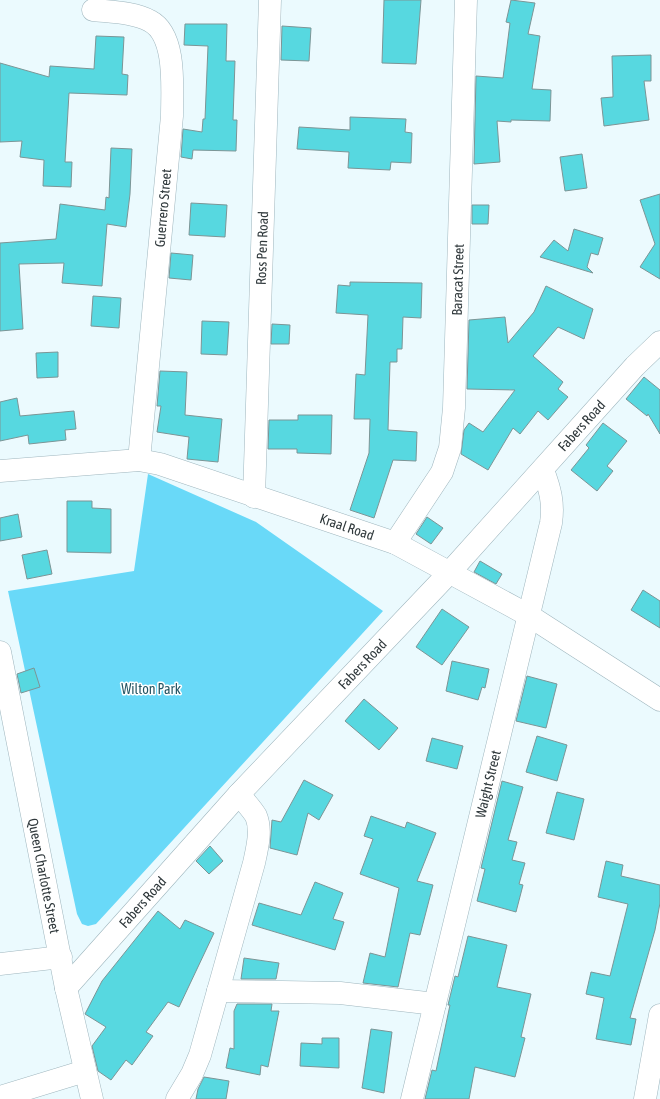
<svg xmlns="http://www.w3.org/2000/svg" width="660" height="1099" font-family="'Asap Condensed',sans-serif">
<rect width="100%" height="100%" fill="#ebfafe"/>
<path fill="#69d9f8" d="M 148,474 L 256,522 L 383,611 L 96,924 L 88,926 L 82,924 L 77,914 L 8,591 L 134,571 Z"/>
<path fill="#57d8e0" stroke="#7c9596" d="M 384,0 L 421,0 L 416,64 L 382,63 Z
M 511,0 L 535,3 L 528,34 L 540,36 L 532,89 L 551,90 L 550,121 L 511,120 L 511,122 L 497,121 L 500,162 L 474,164 L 476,76 L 503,78 L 510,23 L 506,22 Z
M 185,24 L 227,24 L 226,61 L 235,61 L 233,120 L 237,120 L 236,151 L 193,150 L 192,159 L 181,157 L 183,129 L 202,132 L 203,119 L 205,119 L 208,46 L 184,45 Z
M 282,26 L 311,28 L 309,61 L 281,60 Z
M 96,36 L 124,37 L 122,74 L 128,75 L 127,95 L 69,93 L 65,162 L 72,162 L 71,187 L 43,186 L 44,160 L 20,157 L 22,141 L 0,142 L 0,63 L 49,77 L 50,66 L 94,69 Z
M 651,55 L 651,81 L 644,81 L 649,120 L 604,126 L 601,98 L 613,97 L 612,56 Z
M 350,117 L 406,119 L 405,132 L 412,133 L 411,163 L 391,162 L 390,170 L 348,168 L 349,152 L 297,149 L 299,127 L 350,130 Z
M 111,148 L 132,149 L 130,194 L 126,227 L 107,224 L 102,286 L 62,283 L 64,263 L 19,264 L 23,329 L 0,331 L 0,243 L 56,239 L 60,204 L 105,210 L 106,197 L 109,198 Z
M 582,154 L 587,188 L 565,191 L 560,157 Z
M 660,194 L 660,279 L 640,267 L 655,244 L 640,200 Z
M 191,203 L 227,205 L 225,237 L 189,235 Z
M 472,205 L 489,205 L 488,224 L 472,224 Z
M 574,229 L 603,238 L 598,255 L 591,253 L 587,267 L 593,273 L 540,257 L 554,240 L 568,251 Z
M 171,253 L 193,255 L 191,280 L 169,278 Z
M 350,282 L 422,283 L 421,318 L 403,317 L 402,349 L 397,349 L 397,362 L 390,362 L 388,430 L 417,432 L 416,461 L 393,460 L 374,518 L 350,510 L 369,453 L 370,419 L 354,419 L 356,374 L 365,375 L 368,315 L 336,313 L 338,285 L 350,286 Z
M 546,286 L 593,309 L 584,339 L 558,327 L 533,356 L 563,382 L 558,389 L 568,397 L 548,420 L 538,411 L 520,434 L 513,428 L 488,470 L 461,454 L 464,430 L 469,423 L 483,432 L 515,390 L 467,389 L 469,320 L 505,317 L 508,343 L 534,312 Z
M 93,296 L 121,298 L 119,328 L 91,326 Z
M 202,321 L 229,322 L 227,355 L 201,354 Z
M 272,324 L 290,325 L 289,344 L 271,344 Z
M 58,352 L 58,377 L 37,378 L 36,353 Z
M 160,371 L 187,372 L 185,415 L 222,419 L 218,462 L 187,459 L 189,437 L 157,432 L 161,406 L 157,406 Z
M 644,377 L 660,390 L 660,434 L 648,414 L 647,416 L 626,399 Z
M 17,398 L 20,416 L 74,411 L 76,429 L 65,430 L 66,440 L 29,444 L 28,435 L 0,441 L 0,402 Z
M 298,415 L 332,415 L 331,454 L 297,453 L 297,449 L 268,449 L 269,420 L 298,420 Z
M 603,423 L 627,441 L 607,466 L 613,471 L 597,491 L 571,470 L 589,448 L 586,445 Z
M 67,501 L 92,501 L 92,508 L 111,509 L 111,553 L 67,552 Z
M 18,514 L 22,537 L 0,541 L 0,518 Z
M 427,517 L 443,528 L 431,544 L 416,534 Z
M 47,550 L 52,574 L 27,579 L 22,555 Z
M 480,561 L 502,574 L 496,584 L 474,572 Z
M 643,590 L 660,601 L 660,628 L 631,610 Z
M 442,609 L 469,627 L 442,665 L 416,647 Z
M 452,661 L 489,669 L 485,688 L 482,687 L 478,700 L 446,691 Z
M 34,668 L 40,687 L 21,693 L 17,674 Z
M 527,676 L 557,684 L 546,728 L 516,721 Z
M 364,699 L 398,728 L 379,750 L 345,721 Z
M 537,736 L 567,745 L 557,781 L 526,772 Z
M 432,738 L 463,746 L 457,769 L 426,761 Z
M 304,780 L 333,795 L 319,820 L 308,813 L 297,855 L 270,848 L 272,820 L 281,822 Z
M 502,781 L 523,787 L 508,840 L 517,842 L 512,860 L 525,863 L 519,884 L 523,885 L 516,912 L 477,901 L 485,869 L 481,868 Z
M 557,792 L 584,799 L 574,840 L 546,833 Z
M 371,816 L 405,828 L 407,822 L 436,833 L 417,881 L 433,885 L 420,935 L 410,933 L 398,987 L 363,983 L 370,953 L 385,957 L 399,888 L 360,874 L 373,839 L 364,836 Z
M 210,846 L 223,861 L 209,874 L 196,861 Z
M 606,861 L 623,865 L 621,876 L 660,885 L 660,903 L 655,930 L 630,1018 L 636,1019 L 631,1045 L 596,1039 L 604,998 L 586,994 L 591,972 L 610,976 L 628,904 L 598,897 Z
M 315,882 L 343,893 L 333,919 L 344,922 L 335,950 L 252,925 L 259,903 L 301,915 Z
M 158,911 L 180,929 L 185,920 L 214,933 L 179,1007 L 168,1002 L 146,1032 L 153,1036 L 132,1065 L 126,1060 L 111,1080 L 98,1071 L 92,1046 L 106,1027 L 85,1014 L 102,981 Z
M 468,936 L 507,945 L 497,987 L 531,994 L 521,1037 L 525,1038 L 515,1077 L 475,1067 L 469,1099 L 425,1099 L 432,1070 L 436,1071 L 450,1005 L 448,1005 L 455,976 L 458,977 Z
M 244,958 L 279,963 L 276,979 L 241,979 Z
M 237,1004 L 272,1004 L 271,1011 L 279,1011 L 268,1067 L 261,1065 L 260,1075 L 226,1068 L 230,1048 L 234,1049 L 234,1011 Z
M 371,1029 L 392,1032 L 384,1093 L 362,1088 Z
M 322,1038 L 339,1038 L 339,1068 L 300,1066 L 301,1043 L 322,1044 Z
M 204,1077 L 229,1081 L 226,1099 L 196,1099 L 198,1089 Z"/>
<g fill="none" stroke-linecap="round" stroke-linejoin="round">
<defs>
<g id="minor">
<path d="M 93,10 C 111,12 134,12 150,21 C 177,35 172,89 172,116 L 139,460"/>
<path id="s1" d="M 0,471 L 139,460 L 160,464 L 395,543 L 528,615 L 660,700"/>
<path id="s2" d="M 254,497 L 270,0"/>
<path id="s3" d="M 395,543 L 442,472 L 450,448 L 454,408 L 466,0"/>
<path d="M 0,964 L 61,957"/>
<path d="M 218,991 L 340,993 L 435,1004"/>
<path d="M 0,1097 L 85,1071"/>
<path d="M 177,1099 L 192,1074 L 200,1055 L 254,863 C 257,849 262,830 256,816 C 252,809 244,801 239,794"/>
<path id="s4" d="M 412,1099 L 551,523 C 554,503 550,489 543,470"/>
<path d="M 645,1099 L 660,1015"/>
</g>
<g id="secondary">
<path id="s5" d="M 0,652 L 66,988 L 92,1099"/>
<path id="s6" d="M 66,988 L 239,794 L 449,573 L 635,366 L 660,342"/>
</g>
</defs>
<use href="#minor" stroke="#9fb6be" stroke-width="23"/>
<use href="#secondary" stroke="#9fb6be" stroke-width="23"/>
<use href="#minor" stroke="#fff" stroke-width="22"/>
<use href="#secondary" stroke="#fff" stroke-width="22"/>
</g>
<g text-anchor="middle" stroke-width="3" stroke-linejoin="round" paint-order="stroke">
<g font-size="14" fill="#30393c" stroke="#fff">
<text transform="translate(163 208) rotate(-85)" y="5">Guerrero Street</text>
<text dy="5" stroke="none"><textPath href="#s2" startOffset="249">Ross Pen Road</textPath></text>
<text dy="5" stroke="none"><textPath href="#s3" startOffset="279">Baracat Street</textPath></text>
<text dy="5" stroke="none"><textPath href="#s6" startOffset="763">Fabers Road</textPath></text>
<text dy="5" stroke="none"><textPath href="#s1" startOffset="358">Kraal Road</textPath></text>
<text dy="5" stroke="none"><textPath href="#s6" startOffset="439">Fabers Road</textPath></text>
<text dy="5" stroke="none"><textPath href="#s4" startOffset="324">Waight Street</textPath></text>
<text dy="5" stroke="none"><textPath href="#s5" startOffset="228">Queen Charlotte Street</textPath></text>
<text dy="5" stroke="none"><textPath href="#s6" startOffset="115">Fabers Road</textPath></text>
</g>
<g font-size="14" fill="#245563" stroke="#fff">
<text x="151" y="694">Wilton Park</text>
</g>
</g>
</svg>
